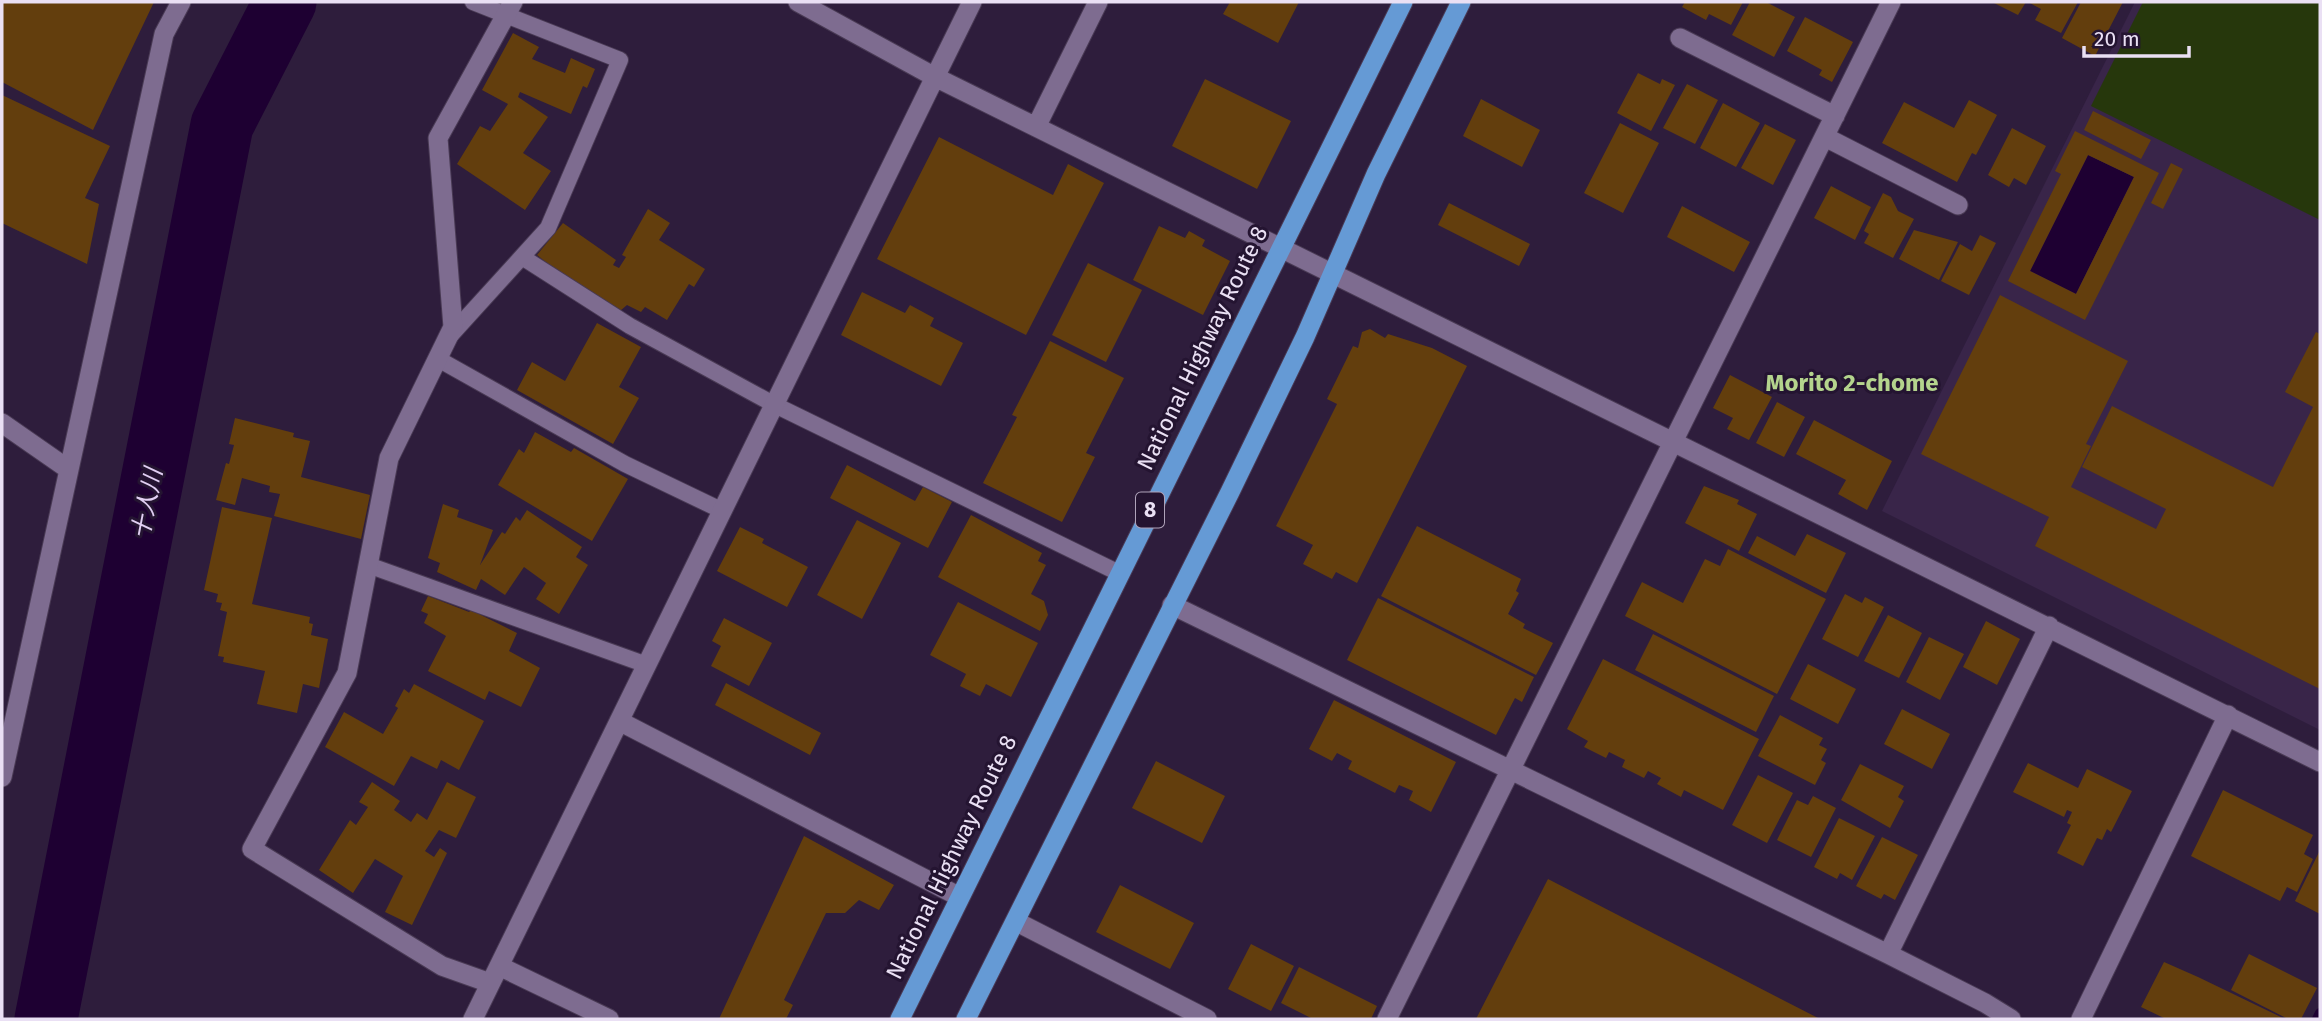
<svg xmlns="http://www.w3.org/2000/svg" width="2322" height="1021" font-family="'Fira Sans','Noto Sans JP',sans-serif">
<rect width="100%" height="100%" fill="#2e1d3c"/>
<path fill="#392549" d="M 2135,2 L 2320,2 L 2320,730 L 1882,511 Z"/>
<path fill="#26370c" d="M 2143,2 L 2320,2 L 2320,220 L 2091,106 Z"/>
<path fill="#1e0032" d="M 2088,155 L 2134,177 L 2076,294 L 2030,271 Z"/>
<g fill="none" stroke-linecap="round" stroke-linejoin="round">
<path stroke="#1e0032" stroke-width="10" d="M 2317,1019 L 2320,1013"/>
<path stroke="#1e0032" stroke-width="63" d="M 46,1019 L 222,125 L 285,2"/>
</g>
<path fill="#633e0d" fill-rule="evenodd" d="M 2,2 L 154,2 L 93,130 L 2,82 Z
M 1230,2 L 1299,2 L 1278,43 L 1223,14 Z
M 1685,2 L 1743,2 L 1731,25 L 1709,14 L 1706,20 L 1682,7 Z
M 1750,2 L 1766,2 L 1795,17 L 1774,57 L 1732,35 Z
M 1992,2 L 2026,2 L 2018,15 Z
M 2028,2 L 2078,2 L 2061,33 L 2035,20 L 2041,9 Z
M 2081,2 L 2123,2 L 2095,56 L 2062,38 Z
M 1805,17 L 1853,42 L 1832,82 L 1819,75 L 1822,70 L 1787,51 Z
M 513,33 L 539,47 L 532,59 L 565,73 L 571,58 L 595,69 L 587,88 L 583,86 L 571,114 L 520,92 L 518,97 L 548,117 L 523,153 L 551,171 L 525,210 L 457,164 L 480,126 L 490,131 L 508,104 L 482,90 Z
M 1638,73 L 1660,84 L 1662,79 L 1675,85 L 1651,131 L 1617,113 Z
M 1205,79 L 1291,121 L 1257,189 L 1172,146 Z
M 1687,84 L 1718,100 L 1695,144 L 1663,128 Z
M 2,95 L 110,146 L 85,198 L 99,204 L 87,264 L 2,223 Z
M 1481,99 L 1540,130 L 1522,167 L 1463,136 Z
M 1969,100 L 1997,115 L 1976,155 L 1972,153 L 1957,182 L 1882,143 L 1904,102 L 1954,128 Z
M 1723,103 L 1760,123 L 1736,167 L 1700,148 Z
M 2093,111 L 2151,140 L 2141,159 L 2084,130 Z
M 1620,123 L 1659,143 L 1623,213 L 1584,193 Z
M 1765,124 L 1796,140 L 1773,185 L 1741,168 Z
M 2012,128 L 2046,146 L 2026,185 L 2014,178 L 2009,187 L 1988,175 Z
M 2075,131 L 2159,173 L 2085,320 L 2008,281 L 2061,174 L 2055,171 ZM 2088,155 L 2134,177 L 2076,294 L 2030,271 Z
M 939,137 L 1053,195 L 1068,164 L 1104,183 L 1026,335 L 877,259 Z
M 2171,163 L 2183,169 L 2163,209 L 2151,203 Z
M 1831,186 L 1871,207 L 1855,240 L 1814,218 Z
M 1883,193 L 1891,197 L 1898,211 L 1914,219 L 1893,258 L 1864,243 L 1869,234 L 1864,231 Z
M 1449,203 L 1530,244 L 1519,266 L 1438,225 Z
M 1682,206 L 1750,242 L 1734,272 L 1667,237 Z
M 648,209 L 670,223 L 659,240 L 705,269 L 694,287 L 689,284 L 667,320 L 645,307 L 641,312 L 627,305 L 620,311 L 574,285 L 537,255 L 563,223 L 616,260 L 613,265 L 619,268 L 626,257 L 622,255 Z
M 1159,226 L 1185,238 L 1189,231 L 1205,240 L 1202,246 L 1230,261 L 1203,315 L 1133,280 Z
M 1914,230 L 1958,242 L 1939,280 L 1899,259 Z
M 1980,235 L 1996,243 L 1969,295 L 1941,281 L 1960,244 L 1972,251 Z
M 1088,263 L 1142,290 L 1106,362 L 1052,335 Z
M 862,292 L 905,313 L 910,305 L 934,318 L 930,326 L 963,343 L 941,386 L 841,335 Z
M 2000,295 L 2128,361 L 2086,444 L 2091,446 L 2071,487 L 2156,529 L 2166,509 L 2082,467 L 2112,406 L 2273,487 L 2313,407 L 2285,392 L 2316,332 L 2320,334 L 2320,689 L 2035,546 L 2049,517 L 1921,454 Z
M 597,323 L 641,347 L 619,387 L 639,398 L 613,444 L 517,390 L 532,362 L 565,381 Z
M 1370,329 L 1385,338 L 1388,334 L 1432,348 L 1467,366 L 1357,583 L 1336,572 L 1332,579 L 1303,564 L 1313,545 L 1276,526 L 1337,404 L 1327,399 L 1353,346 L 1358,348 L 1362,332 Z
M 1050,341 L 1124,378 L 1086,453 L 1095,457 L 1062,522 L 983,483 L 1017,417 L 1012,415 Z
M 1730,375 L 1772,397 L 1749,440 L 1727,429 L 1733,418 L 1713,408 Z
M 1777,402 L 1805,417 L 1784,457 L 1756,443 Z
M 235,418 L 294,433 L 293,437 L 310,441 L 301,477 L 370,495 L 361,539 L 274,516 L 280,494 L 269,492 L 270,486 L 242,478 L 235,505 L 216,500 L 226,463 L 229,464 L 234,445 L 229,444 Z
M 1814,420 L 1892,461 L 1867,510 L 1838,494 L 1846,480 L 1796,454 Z
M 535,432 L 571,452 L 574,448 L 628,479 L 592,541 L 498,485 L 519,449 L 524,453 Z
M 847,465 L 915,501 L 923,487 L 952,502 L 928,548 L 830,498 Z
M 1704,486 L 1739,500 L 1737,504 L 1757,514 L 1739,551 L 1685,523 Z
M 443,504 L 459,510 L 457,517 L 493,530 L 480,565 L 502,532 L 505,534 L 516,517 L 520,521 L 527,510 L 582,547 L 576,557 L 588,565 L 559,614 L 536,599 L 546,583 L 524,567 L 505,595 L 481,579 L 476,590 L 437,572 L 440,563 L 428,558 Z
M 222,507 L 272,518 L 252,604 L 310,617 L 309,623 L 313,624 L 311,635 L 328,639 L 319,688 L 303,684 L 297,713 L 257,704 L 265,671 L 223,662 L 224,657 L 218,656 L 227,612 L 220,610 L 222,603 L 216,602 L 218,594 L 204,590 Z
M 971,515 L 1042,553 L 1038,561 L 1046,565 L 1031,594 L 1044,601 L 1048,615 L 1040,631 L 938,577 Z
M 857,520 L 901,543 L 862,619 L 817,595 Z
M 1417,526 L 1521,579 L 1516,591 L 1519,593 L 1508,614 L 1525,624 L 1523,628 L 1553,643 L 1536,675 L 1381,596 Z
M 740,527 L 764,539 L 762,543 L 808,567 L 787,607 L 717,571 Z
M 1807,534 L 1846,553 L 1826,593 L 1748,553 L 1757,536 L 1795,556 Z
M 1728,549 L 1826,599 L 1777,694 L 1625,616 L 1642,582 L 1683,603 L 1705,559 L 1720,566 Z
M 1845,594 L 1862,603 L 1865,597 L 1884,607 L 1858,657 L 1822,639 Z
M 428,596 L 469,612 L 471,610 L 517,633 L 509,651 L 540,668 L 521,707 L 489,691 L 485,700 L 428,671 L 446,636 L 424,623 L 428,614 L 421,611 Z
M 1378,598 L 1534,677 L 1522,702 L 1515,698 L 1496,735 L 1347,660 Z
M 958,602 L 1038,643 L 1011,697 L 986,684 L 980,696 L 960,686 L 966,674 L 930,655 Z
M 1888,615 L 1922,633 L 1899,678 L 1864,661 Z
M 724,618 L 772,643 L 749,686 L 711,666 L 721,646 L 712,641 Z
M 1986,621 L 2020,639 L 1997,685 L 1963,667 Z
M 1653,634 L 1774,696 L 1756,732 L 1635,670 Z
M 1929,637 L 1964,654 L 1940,700 L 1906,682 Z
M 1603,659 L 1759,739 L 1723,810 L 1684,790 L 1681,797 L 1657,784 L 1661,778 L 1648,771 L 1644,778 L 1622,767 L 1625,760 L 1609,752 L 1606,758 L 1584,747 L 1588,741 L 1567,729 Z
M 1808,664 L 1856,689 L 1838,724 L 1790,699 Z
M 726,683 L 821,733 L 810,755 L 715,705 Z
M 414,684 L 484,721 L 459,770 L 441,760 L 437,769 L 411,756 L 394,786 L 325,747 L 344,712 L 383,734 L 398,708 L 395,706 L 404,689 L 409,693 Z
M 1334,700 L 1456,762 L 1431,812 L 1409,800 L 1413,791 L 1399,785 L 1395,793 L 1348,769 L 1352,761 L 1337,753 L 1332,761 L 1309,749 Z
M 1902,709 L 1950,734 L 1932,769 L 1884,744 Z
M 1780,715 L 1823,738 L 1819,745 L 1827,749 L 1821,760 L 1826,763 L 1815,785 L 1758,756 Z
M 1156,761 L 1225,796 L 1202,843 L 1132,808 Z
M 2028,763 L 2078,788 L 2087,769 L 2132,791 L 2111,832 L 2107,829 L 2102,840 L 2097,838 L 2083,866 L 2057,853 L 2071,825 L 2067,823 L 2072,812 L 2067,810 L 2064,817 L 2013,792 Z
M 1860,764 L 1904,786 L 1898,797 L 1904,801 L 1890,828 L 1841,800 Z
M 1758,775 L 1793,793 L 1767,843 L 1732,825 Z
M 372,782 L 400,801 L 394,810 L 411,822 L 417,813 L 427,820 L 447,782 L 476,797 L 456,838 L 439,830 L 425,851 L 434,857 L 440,848 L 447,853 L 412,925 L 385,912 L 403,876 L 375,859 L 353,893 L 319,870 L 350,820 L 356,825 L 368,807 L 359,802 Z
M 2223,790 L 2313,835 L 2304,854 L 2313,859 L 2297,892 L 2287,887 L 2280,901 L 2191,856 Z
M 1813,796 L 1836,808 L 1811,857 L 1777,840 L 1797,800 L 1808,805 Z
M 1839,818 L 1875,836 L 1852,880 L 1840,873 L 1837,879 L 1814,867 Z
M 804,836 L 894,885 L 879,910 L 859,900 L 845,913 L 826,913 L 784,1000 L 793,1005 L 786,1019 L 719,1019 Z
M 1882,837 L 1918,855 L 1895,900 L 1884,894 L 1881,899 L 1856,886 Z
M 2320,850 L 2320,914 L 2295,901 Z
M 1548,879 L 1820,1019 L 1476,1019 Z
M 1120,885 L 1194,923 L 1170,969 L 1096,932 Z
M 1251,944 L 1294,966 L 1271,1011 L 1228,989 Z
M 2249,954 L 2317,988 L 2301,1019 L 2288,1019 L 2231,990 Z
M 2164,962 L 2198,977 L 2285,1019 L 2166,1019 L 2141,1007 Z
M 1299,967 L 1377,1006 L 1371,1019 L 1313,1019 L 1281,1003 Z"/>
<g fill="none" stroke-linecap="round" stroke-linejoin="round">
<defs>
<path id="service" d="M 522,257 L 630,326 L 775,405 L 1119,573
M 449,337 L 548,228 L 620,60 L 473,2
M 438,359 L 625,464 L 723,511
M 368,565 L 647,665"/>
<path id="minor" d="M 972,2 L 935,77 L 2320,762
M 1680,38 L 1835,116
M 1036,127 L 1098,2
M 1825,137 L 1958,205
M 2,423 L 68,469
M 1172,605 L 1888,954 L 1985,1003 L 2011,1019
M 619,721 L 958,896
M 2,777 L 164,34 L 181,2
M 1017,922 L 1207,1019
M 1888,954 L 2049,626
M 499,966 L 609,1019
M 490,983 L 442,966 L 252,849 L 347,673 L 389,458 L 453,327 L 438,138 L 513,2
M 473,1019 L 935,77 L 798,2
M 1387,1019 L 1891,2
M 2081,1019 L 2228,715"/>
<path id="trunk" d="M 900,1019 L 1403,2
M 966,1019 L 1230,492 L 1305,337 L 1376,174 L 1461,2"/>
</defs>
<use href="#service" stroke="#493a54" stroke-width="18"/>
<use href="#minor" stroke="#493a54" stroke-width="21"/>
<use href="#trunk" stroke="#493a54" stroke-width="21"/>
<use href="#service" stroke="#7e6c90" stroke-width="16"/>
<use href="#minor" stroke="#7e6c90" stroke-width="19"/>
<use href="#trunk" stroke="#659ad5" stroke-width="19"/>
</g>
<g text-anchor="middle" stroke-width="6" stroke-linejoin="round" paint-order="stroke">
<rect fill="#241431" stroke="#afa3ba" stroke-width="2" x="1136" y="492.5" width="28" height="35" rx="5"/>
<g font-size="21" font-weight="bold" fill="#eae0f4">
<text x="1150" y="517">8</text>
</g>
<g font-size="23" fill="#eae0f4" stroke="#241431">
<text transform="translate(1202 348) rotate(-64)" y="8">National Highway Route 8</text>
<text transform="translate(951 857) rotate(-64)" y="8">National Highway Route 8</text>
</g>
<g font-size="24" font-weight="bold" fill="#b4d48d" stroke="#241431">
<text x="1852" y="391">Morito 2-chome</text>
</g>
<g font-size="24" font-style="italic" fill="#e1cff3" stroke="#241431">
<text transform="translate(147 504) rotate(-79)" y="8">十人川</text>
</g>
</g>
<rect width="2322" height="1021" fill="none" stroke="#eae0f4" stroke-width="7"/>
<path d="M2084 46v10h105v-10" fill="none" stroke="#eae0f4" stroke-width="3.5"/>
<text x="2094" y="46" font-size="21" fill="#eae0f4" stroke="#241431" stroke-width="5" paint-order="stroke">20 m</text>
</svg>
